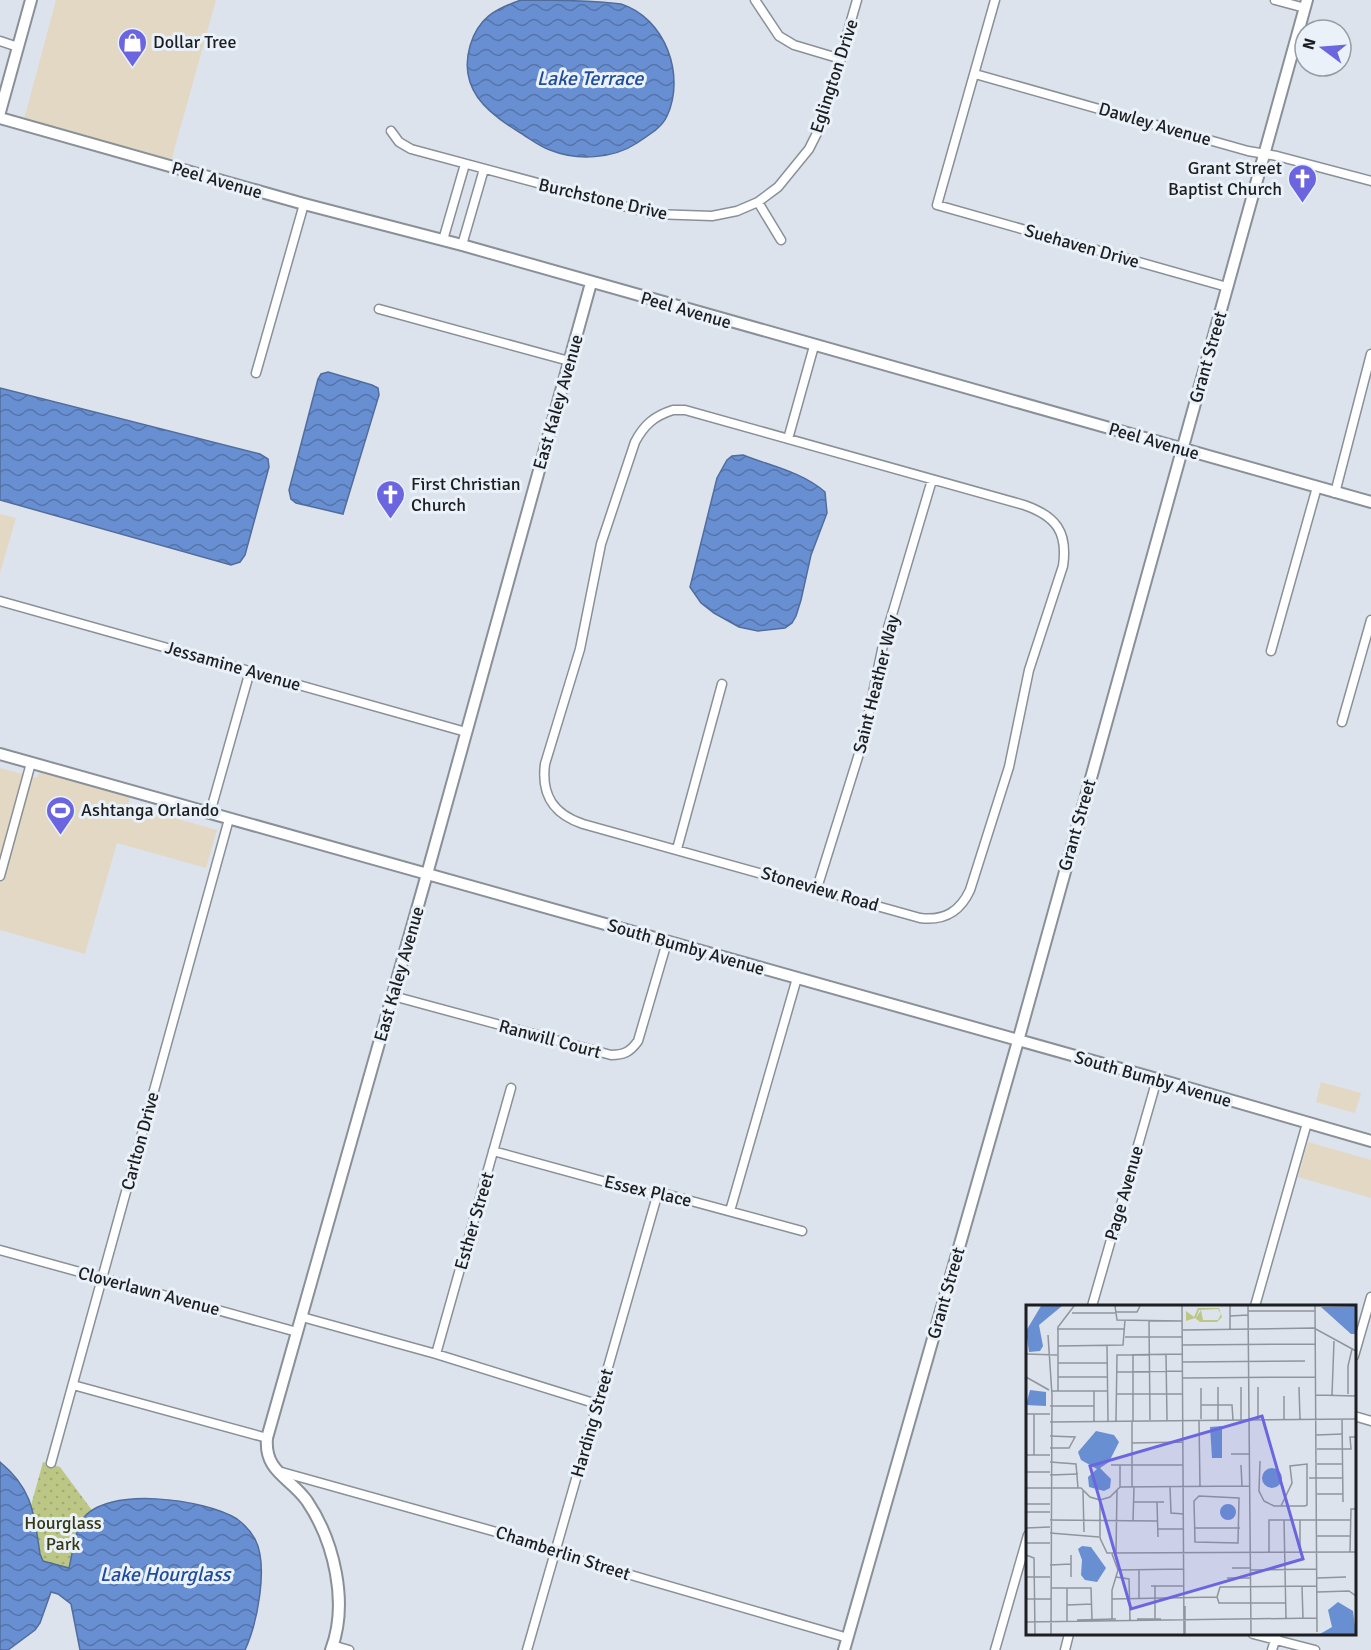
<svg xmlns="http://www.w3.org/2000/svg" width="1371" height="1650" font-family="Signika,sans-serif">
<defs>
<pattern id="park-dots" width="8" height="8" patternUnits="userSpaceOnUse" patternTransform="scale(1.5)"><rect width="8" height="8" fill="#bdc785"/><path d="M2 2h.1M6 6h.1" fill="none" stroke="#a2aa73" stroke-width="1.8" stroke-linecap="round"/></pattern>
<pattern id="water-waves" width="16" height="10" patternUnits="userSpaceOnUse" patternTransform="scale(1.5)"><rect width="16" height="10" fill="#688fd2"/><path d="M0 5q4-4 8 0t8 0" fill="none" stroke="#5574aa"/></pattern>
</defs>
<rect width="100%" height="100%" fill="#dde3ec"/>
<path fill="#e2d8c3" d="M 56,0 L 216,0 L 170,165 L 23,123 Z
M 0,514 L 16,518 L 0,573 Z
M 0,768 L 37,778 L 40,771 L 130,797 L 128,805 L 217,830 L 206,868 L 117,843 L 85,954 L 0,930 Z
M 1321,1082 L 1361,1093 L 1355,1113 L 1316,1102 Z
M 1308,1142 L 1371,1160 L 1371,1198 L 1298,1177 Z"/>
<path fill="url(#park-dots)" d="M 43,1462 L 60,1467 L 159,1601 L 16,1560 Z"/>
<path fill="url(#water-waves)" stroke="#516d9d" stroke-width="1.5" d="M 521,0 C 553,0 590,0 621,4 C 665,18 686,75 667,116 C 661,129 648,135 637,143 C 613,159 577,161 550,150 C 539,146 529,138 519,132 C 486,112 458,88 470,46 C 478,18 495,9 521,0 Z
M 328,372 L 372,385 L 378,388 L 379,395 L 343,514 L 296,503 L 291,499 L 289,490 L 318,379 L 321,374 Z
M 0,388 L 260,454 L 268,459 L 269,467 L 245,555 L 240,562 L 231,565 L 0,500 Z
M 743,455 C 771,466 802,472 825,492 L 827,513 L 811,555 L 801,600 L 796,616 L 792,623 L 785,628 L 758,631 L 739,627 L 714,613 L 701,603 L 690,587 L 717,478 L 727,460 L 732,456 Z
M 0,1462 C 33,1489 34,1514 40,1554 L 43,1561 L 69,1568 C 72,1556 75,1530 82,1520 C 105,1485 205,1499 237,1519 C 244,1524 251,1532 255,1539 C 269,1566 257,1624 245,1650 L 80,1650 L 71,1604 L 58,1594 L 51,1592 L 40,1623 L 35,1630 L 8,1650 L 0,1650 Z"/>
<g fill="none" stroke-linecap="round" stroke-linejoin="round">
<defs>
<path id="minor" d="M 755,0 L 779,36 L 794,45 L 841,59
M 995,0 L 937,205 L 1227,287
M 1275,0 L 1305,8
M 0,41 L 18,47
M 975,74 L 1248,151 L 1277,156 L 1371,181
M 391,131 L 399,142 L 411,149 L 653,214 L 712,216 L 737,211 L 758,202 L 778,187 L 809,149 L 821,125 L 857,0
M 758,202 L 781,240
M 443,240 L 465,164
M 462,245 L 484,169
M 379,309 L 569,361
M 256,373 L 304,204
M 673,410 L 685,410 L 1024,505 C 1056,516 1068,532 1063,566 L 1029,670 L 1009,767 L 970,890 C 960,912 944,921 920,918 L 583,824 C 553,814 541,795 545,764 L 580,649 L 601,544 L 635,442 C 644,425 654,416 673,410 Z
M 788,439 L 814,346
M 1335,493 L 1371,354
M 0,601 L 466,732
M 1271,651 L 1317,487
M 1342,722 L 1371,620
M 210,813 L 250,671
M 677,849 L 722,684
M 0,876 L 31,763
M 817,888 L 863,741 L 883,645 L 932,480
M 393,996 L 611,1055 C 624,1055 630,1052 638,1041 L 667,942
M 493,1151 L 657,1196 L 669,1195 L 802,1231
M 730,1211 L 797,978
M 0,1250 L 297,1332
M 1092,1306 L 1157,1079
M 1255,1306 L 1307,1123
M 302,1317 L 436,1354 L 597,1404
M 436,1354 L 511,1088
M 1354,1356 L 1371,1297
M 73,1385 L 267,1438
M 1354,1416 L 1371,1421
M 51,1463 L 229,819
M 278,1471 L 507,1535 L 555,1553 L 848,1638
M 1253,1634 L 1315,1650
M 332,1645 L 349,1650
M 527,1650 L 657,1196
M 995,1650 L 1028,1535
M 1065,1650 L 1069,1634
M 1272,1650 L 1277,1634"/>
<path id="tertiary" d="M 0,112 L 31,0
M 0,118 L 304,204 L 462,245 L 1371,502
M 0,754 L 1157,1079 L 1371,1141
M 331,1650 C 349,1603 334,1541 307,1501 C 290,1477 264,1472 267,1438 L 427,874 L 591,283
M 844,1650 L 1018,1041 L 1307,0"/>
</defs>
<use href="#minor" stroke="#8a9098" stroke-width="11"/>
<use href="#tertiary" stroke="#8a9098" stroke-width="14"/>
<use href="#minor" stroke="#fff" stroke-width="8"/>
<use href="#tertiary" stroke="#fff" stroke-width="10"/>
</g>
<defs>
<symbol id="shop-pin" viewBox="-11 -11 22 30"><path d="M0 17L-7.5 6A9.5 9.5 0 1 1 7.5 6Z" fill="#6b66e0" stroke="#eaf1f9"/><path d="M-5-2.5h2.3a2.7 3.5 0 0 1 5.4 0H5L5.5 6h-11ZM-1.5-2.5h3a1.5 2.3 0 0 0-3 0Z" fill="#fff"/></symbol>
<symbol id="church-pin" viewBox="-11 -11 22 30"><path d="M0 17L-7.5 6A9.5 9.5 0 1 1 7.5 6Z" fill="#6b66e0" stroke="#eaf1f9"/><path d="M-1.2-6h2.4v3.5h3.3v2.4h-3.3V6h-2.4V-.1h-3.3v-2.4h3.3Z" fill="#fff"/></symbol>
<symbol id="stadium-pin" viewBox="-11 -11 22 30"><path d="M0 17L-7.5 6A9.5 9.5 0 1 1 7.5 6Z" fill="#6b66e0" stroke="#eaf1f9"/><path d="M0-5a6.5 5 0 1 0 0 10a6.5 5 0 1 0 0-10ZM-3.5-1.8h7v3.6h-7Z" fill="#fff"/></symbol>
</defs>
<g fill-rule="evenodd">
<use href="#shop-pin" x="116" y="26" width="33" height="45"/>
<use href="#church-pin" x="1286" y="162" width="33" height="45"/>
<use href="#church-pin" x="374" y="478" width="33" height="45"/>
<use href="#stadium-pin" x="44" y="794" width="33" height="45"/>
</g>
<g text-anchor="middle" stroke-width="6" stroke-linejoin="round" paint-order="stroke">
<g font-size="18" fill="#1c1e21" stroke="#eaf1f9" text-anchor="start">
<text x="153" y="48">Dollar Tree</text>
<text x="1282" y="174" text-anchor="end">Grant Street<tspan x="1282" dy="21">Baptist Church</tspan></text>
<text x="411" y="490">First Christian<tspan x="411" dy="21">Church</tspan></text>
<text x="81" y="816">Ashtanga Orlando</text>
</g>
<g font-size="18" fill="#1c1e21" stroke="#eaf1f9">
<text transform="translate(834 76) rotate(-72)" y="6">Eglington Drive</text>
<text transform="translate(1155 124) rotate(16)" y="6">Dawley Avenue</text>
<text transform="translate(217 180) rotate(16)" y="6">Peel Avenue</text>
<text transform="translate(603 199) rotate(13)" y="6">Burchstone Drive</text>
<text transform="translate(1082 246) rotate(16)" y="6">Suehaven Drive</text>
<text transform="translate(686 310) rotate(16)" y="6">Peel Avenue</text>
<text transform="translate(1208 357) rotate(-74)" y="6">Grant Street</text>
<text transform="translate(558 402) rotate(-74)" y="6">East Kaley Avenue</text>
<text transform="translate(1154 441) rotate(16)" y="6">Peel Avenue</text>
<text transform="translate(233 666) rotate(16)" y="6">Jessamine Avenue</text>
<text transform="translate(876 684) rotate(-76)" y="6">Saint Heather Way</text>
<text transform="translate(1077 825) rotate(-74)" y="6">Grant Street</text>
<text transform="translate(820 889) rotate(16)" y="6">Stoneview Road</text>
<text transform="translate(686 947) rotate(16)" y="6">South Bumby Avenue</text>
<text transform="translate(399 974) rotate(-74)" y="6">East Kaley Avenue</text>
<text transform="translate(550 1039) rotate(15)" y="6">Ranwill Court</text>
<text transform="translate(1153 1079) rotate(16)" y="6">South Bumby Avenue</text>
<text transform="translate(140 1141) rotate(-75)" y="6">Carlton Drive</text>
<text transform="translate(648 1191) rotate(13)" y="6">Essex Place</text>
<text transform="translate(1124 1193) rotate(-74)" y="6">Page Avenue</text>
<text transform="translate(474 1221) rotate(-74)" y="6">Esther Street</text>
<text transform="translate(149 1291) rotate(15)" y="6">Cloverlawn Avenue</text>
<text transform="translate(946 1293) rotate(-74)" y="6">Grant Street</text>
<text transform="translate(592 1423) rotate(-74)" y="6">Harding Street</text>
<text transform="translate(563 1553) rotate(18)" y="6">Chamberlin Street</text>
</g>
<g font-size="18" fill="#333813" stroke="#eaf1f9">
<text x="63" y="1529">Hourglass<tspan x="63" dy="21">Park</tspan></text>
</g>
<g font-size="20" font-style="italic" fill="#1f4c9c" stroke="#eaf1f9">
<text x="590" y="85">Lake Terrace</text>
<text x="165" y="1581">Lake Hourglass</text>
</g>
</g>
<g transform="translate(1026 1305)">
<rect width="330" height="330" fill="#dde3ec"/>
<path d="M 172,3 L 193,3 L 196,12 L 191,17 L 174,17 L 169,13 L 160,16 L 160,6 L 168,12 ZM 192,4 L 195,9 L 192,15 L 177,15 L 175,5 L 170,13 L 173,5 Z" fill="#bdc785" fill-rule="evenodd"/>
<path d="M 15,1 L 36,1 L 13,20 L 17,41 L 14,46 L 3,47 L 0,26 ZM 330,1 L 330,29 L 325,29 L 295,2 ZM 4,85 L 20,87 L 20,101 L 0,100 ZM 196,121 L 196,153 L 186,153 L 184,122 ZM 70,126 L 88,130 L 93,137 L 83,157 L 74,163 L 85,174 L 84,183 L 78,186 L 63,182 L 62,172 L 71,164 L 55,155 L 52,147 ZM236 173a10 10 0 1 1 20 0a10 10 0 1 1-20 0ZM194 207a8 8 0 1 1 16 0a8 8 0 1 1-16 0ZM 56,241 L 65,242 L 80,263 L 71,277 L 59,275 L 55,270 L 56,255 L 52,244 ZM 312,297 L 327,306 L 330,329 L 294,329 L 306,322 L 302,305 Z" fill="#688fd2"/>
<path fill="none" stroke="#90949b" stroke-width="1.5" d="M 89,1 L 91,15 L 156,16M 156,1 L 158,329M 204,1 L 204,25M 222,1 L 225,329M 289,1 L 291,327M 222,6 L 289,6M 89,7 L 111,7 L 114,1M 46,8 L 89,8M 204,11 L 222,10M 123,15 L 124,115M 31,24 L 98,24M 157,25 L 288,23 L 330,46M 22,30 L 26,90 L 25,329M 99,32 L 156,32M 156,40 L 289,39M 32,41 L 97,40 L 99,15M 81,41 L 82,116M 0,49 L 31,50M 107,49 L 107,116M 140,49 L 141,115M 156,57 L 279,56M 32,58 L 81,58M 91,67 L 157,66M 0,72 L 23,85M 32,72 L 81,72M 157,73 L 290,72M 192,82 L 192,115M 215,82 L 215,115M 273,82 L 274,114M 175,83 L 175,114M 25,86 L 82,86M 32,86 L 32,22 L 48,1M 68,86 L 68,116M 90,89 L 157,89M 322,89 L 322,61 L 326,44M 290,90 L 330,91M 306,90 L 308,36M 258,91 L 258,114M 175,100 L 206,100 L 207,115M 24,101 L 68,101M 0,109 L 24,109M 8,109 L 8,150M 316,114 L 317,197M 173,115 L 174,182M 232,115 L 232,82M 90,116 L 91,50 L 156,49M 106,116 L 106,182M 24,117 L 330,114M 290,130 L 317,129M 24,131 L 49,132 L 43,143 L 24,143M 106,138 L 157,137M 291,144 L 325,144 L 324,132 L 329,132M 205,149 L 224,149M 0,150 L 24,150M 234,156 L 233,186 L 238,196M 24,157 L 50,159 L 52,183M 291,159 L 316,159M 85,160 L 157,160M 94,160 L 94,182M 215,160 L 216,181M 0,167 L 24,167M 24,170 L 52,169M 283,173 L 317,173M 144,182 L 145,208 L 158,209M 0,183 L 55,183 L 64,192 L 74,195 L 84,192 L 94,182 L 224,181M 57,186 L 58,227M 291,189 L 317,189M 173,191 L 213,193 L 212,238 L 169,237 L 168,196 ZM 74,195 L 74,233 L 81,248 L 330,247M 238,196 L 248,201 L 279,201 L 281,200 L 281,159 L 264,161 L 266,178 L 255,201M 108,197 L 138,197M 131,197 L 132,232M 0,199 L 24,199M 0,207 L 24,207M 24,215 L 131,216M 258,215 L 260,314M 274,215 L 274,248M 107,216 L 108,182M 0,223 L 24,222M 168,223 L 214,223M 132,224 L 158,224M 24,228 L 73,232M 291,231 L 324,231M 0,238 L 24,238M 324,247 L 325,204 L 330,204M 243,248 L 243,215 L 325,215M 90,249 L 91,185M 0,250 L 8,253 L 9,329M 45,250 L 45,272M 24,260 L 45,259M 206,263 L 225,263M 113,264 L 113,293M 92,265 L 158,264M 225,265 L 291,264M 0,272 L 24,272M 90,272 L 103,274 L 104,316M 201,273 L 225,273M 291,273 L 320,272M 125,281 L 158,281M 276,281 L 277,314M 25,283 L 65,283 L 66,315M 41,283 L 41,317M 291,287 L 323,286 L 330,291M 0,294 L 25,294M 86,294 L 191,292M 260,298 L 193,298 L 191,292 L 194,282 L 291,281M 41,300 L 66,299M 159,301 L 159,329M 86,314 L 86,285 L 92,265 L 86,249M 111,314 L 135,314M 51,315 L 90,314M 129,316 L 129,281M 0,317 L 291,313"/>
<path fill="#6b66e0" fill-opacity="0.15" stroke="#6b66e0" stroke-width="3" d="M 236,111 L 277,254 L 105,304 L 64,161 Z"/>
<rect width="330" height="330" fill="none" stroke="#1c1e21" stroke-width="3"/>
</g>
<g transform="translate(1323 48) rotate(286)"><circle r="28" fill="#eaf1f9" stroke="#989da3" stroke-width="1.5"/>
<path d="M0-4.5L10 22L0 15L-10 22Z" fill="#6b66e0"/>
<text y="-9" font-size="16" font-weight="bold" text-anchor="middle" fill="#1c1e21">N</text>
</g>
</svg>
